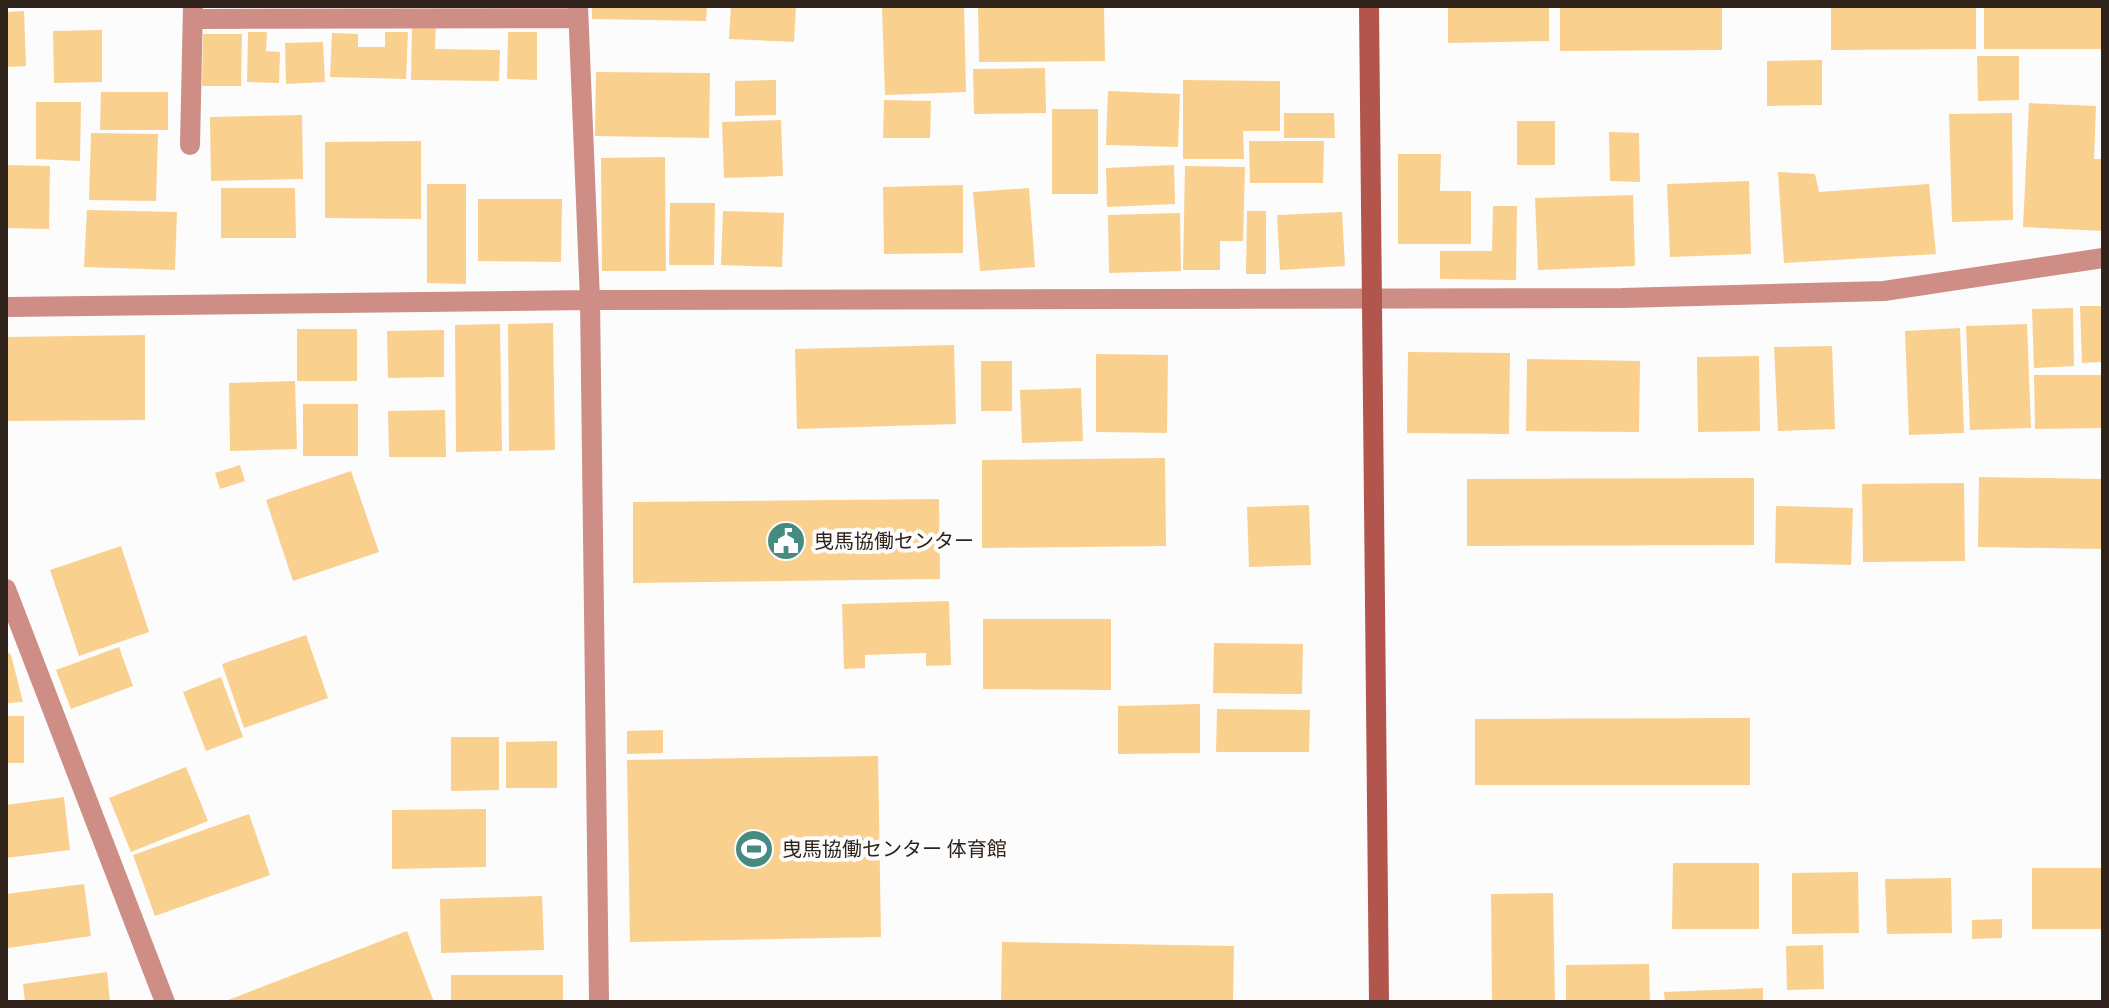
<svg xmlns="http://www.w3.org/2000/svg" width="2109" height="1008" font-family="'Source Serif 4','Noto Sans JP',serif">
<rect width="100%" height="100%" fill="#fcfcfc"/>
<path fill="#fad08e" d="M 592,6 L 707,6 L 706,21 L 592,19 Z
M 731,6 L 796,6 L 794,42 L 729,39 Z
M 882,6 L 964,6 L 966,92 L 885,95 Z
M 978,6 L 1104,6 L 1105,61 L 979,62 Z
M 1448,6 L 1549,6 L 1549,41 L 1448,43 Z
M 1560,6 L 1722,6 L 1722,50 L 1560,51 Z
M 1831,6 L 1976,6 L 1976,49 L 1831,50 Z
M 1984,6 L 2103,6 L 2103,49 L 1984,49 Z
M 24,11 L 26,66 L 6,67 L 6,12 Z
M 412,23 L 436,23 L 435,49 L 500,50 L 499,81 L 411,80 Z
M 102,30 L 102,82 L 54,83 L 53,31 Z
M 248,32 L 267,32 L 266,51 L 280,52 L 279,83 L 247,82 Z
M 385,32 L 408,32 L 406,79 L 330,77 L 332,33 L 358,34 L 358,47 L 385,47 Z
M 508,32 L 537,32 L 537,80 L 507,79 Z
M 203,34 L 242,34 L 241,86 L 202,86 Z
M 323,42 L 325,82 L 286,84 L 285,43 Z
M 1977,56 L 2019,56 L 2019,100 L 1978,101 Z
M 1822,60 L 1822,105 L 1767,106 L 1767,61 Z
M 1045,68 L 1046,113 L 974,114 L 973,69 Z
M 596,72 L 710,73 L 709,138 L 595,136 Z
M 776,80 L 776,115 L 735,116 L 735,81 Z
M 1183,80 L 1280,81 L 1280,131 L 1243,131 L 1244,159 L 1183,159 Z
M 1108,91 L 1180,94 L 1178,147 L 1106,145 Z
M 101,92 L 168,92 L 168,130 L 100,130 Z
M 884,100 L 931,101 L 930,138 L 883,138 Z
M 36,102 L 81,102 L 80,161 L 36,159 Z
M 2029,103 L 2096,106 L 2094,159 L 2103,159 L 2103,231 L 2023,227 Z
M 1052,109 L 1098,109 L 1098,194 L 1052,194 Z
M 1284,113 L 1334,113 L 1335,138 L 1284,138 Z
M 2012,113 L 2013,220 L 1952,222 L 1949,114 Z
M 302,115 L 303,179 L 211,181 L 210,117 Z
M 781,120 L 783,176 L 724,178 L 722,122 Z
M 1517,121 L 1555,121 L 1555,165 L 1517,165 Z
M 1609,132 L 1639,133 L 1640,182 L 1610,181 Z
M 91,133 L 158,134 L 156,201 L 89,200 Z
M 421,141 L 421,219 L 325,218 L 325,142 Z
M 1249,141 L 1324,141 L 1323,183 L 1250,183 Z
M 1398,154 L 1441,154 L 1440,191 L 1471,191 L 1471,244 L 1398,244 Z
M 665,157 L 666,271 L 602,271 L 601,158 Z
M 6,165 L 50,166 L 49,229 L 6,228 Z
M 1174,165 L 1175,204 L 1107,207 L 1106,168 Z
M 1185,166 L 1245,167 L 1243,241 L 1220,241 L 1220,270 L 1183,270 Z
M 1778,172 L 1815,174 L 1819,192 L 1929,184 L 1936,254 L 1784,263 Z
M 1749,181 L 1751,254 L 1670,257 L 1667,184 Z
M 427,184 L 466,184 L 466,284 L 427,283 Z
M 963,185 L 963,253 L 884,254 L 883,187 Z
M 221,188 L 295,188 L 296,238 L 221,238 Z
M 1029,188 L 1035,267 L 980,271 L 973,192 Z
M 1633,195 L 1635,266 L 1538,270 L 1535,198 Z
M 478,199 L 562,199 L 561,262 L 478,261 Z
M 670,203 L 715,203 L 714,265 L 669,265 Z
M 1493,206 L 1517,206 L 1516,280 L 1440,279 L 1440,251 L 1492,251 Z
M 87,210 L 177,212 L 175,270 L 84,267 Z
M 723,211 L 784,213 L 782,267 L 721,265 Z
M 1247,211 L 1266,211 L 1266,274 L 1246,274 Z
M 1342,212 L 1345,266 L 1280,270 L 1277,215 Z
M 1180,213 L 1181,271 L 1109,273 L 1108,215 Z
M 2080,306 L 2103,306 L 2103,362 L 2082,363 Z
M 2073,308 L 2074,366 L 2034,368 L 2032,309 Z
M 553,323 L 555,450 L 509,451 L 508,324 Z
M 500,324 L 502,451 L 456,452 L 455,325 Z
M 2027,324 L 2031,428 L 1970,430 L 1966,326 Z
M 1960,328 L 1964,433 L 1909,435 L 1905,331 Z
M 297,329 L 357,329 L 357,381 L 297,381 Z
M 444,330 L 444,377 L 388,378 L 387,331 Z
M 145,335 L 145,420 L 6,421 L 6,337 Z
M 954,345 L 956,424 L 797,429 L 795,349 Z
M 1832,346 L 1835,429 L 1778,431 L 1774,347 Z
M 1408,352 L 1510,353 L 1509,434 L 1407,433 Z
M 1096,354 L 1168,355 L 1167,433 L 1096,432 Z
M 1759,356 L 1760,431 L 1698,432 L 1697,357 Z
M 1527,359 L 1640,361 L 1639,432 L 1526,431 Z
M 981,361 L 1012,361 L 1012,411 L 981,411 Z
M 2034,375 L 2103,375 L 2103,428 L 2035,429 Z
M 295,381 L 297,449 L 230,451 L 229,383 Z
M 1081,388 L 1083,441 L 1022,443 L 1020,390 Z
M 303,404 L 358,404 L 358,456 L 303,456 Z
M 445,410 L 446,457 L 389,457 L 388,411 Z
M 1165,458 L 1166,546 L 982,548 L 982,460 Z
M 240,465 L 245,481 L 220,489 L 215,473 Z
M 351,471 L 379,552 L 293,581 L 266,500 Z
M 1979,477 L 2103,479 L 2103,549 L 1978,547 Z
M 1754,478 L 1754,545 L 1467,546 L 1467,479 Z
M 1964,483 L 1965,561 L 1863,562 L 1862,484 Z
M 939,499 L 940,579 L 633,583 L 633,502 Z
M 1309,505 L 1311,565 L 1249,567 L 1247,507 Z
M 1776,506 L 1853,508 L 1851,565 L 1775,563 Z
M 121,546 L 149,632 L 79,656 L 50,570 Z
M 949,601 L 951,665 L 926,666 L 926,653 L 865,655 L 865,668 L 844,669 L 842,604 Z
M 983,619 L 1111,619 L 1111,690 L 983,689 Z
M 306,635 L 328,698 L 244,728 L 222,664 Z
M 1214,643 L 1303,644 L 1302,694 L 1213,693 Z
M 119,647 L 133,686 L 71,709 L 56,670 Z
M 6,650 L 11,655 L 23,702 L 6,703 Z
M 221,677 L 243,737 L 206,751 L 183,692 Z
M 1200,704 L 1200,753 L 1118,754 L 1118,706 Z
M 1217,709 L 1310,710 L 1309,752 L 1216,752 Z
M 6,716 L 24,716 L 24,763 L 6,763 Z
M 1750,718 L 1750,785 L 1475,785 L 1475,719 Z
M 663,730 L 663,753 L 627,754 L 627,731 Z
M 451,737 L 499,737 L 499,790 L 451,791 Z
M 557,741 L 557,788 L 506,788 L 506,742 Z
M 878,756 L 881,937 L 630,942 L 627,760 Z
M 186,767 L 208,821 L 131,852 L 109,798 Z
M 64,797 L 70,850 L 6,858 L 6,805 Z
M 486,809 L 486,867 L 392,869 L 392,810 Z
M 249,814 L 270,875 L 155,916 L 133,855 Z
M 1673,863 L 1759,863 L 1759,929 L 1672,929 Z
M 2032,868 L 2103,868 L 2103,929 L 2032,929 Z
M 1858,872 L 1859,933 L 1792,934 L 1792,873 Z
M 1951,878 L 1952,933 L 1887,934 L 1885,879 Z
M 84,884 L 91,936 L 8,948 L 6,894 Z
M 1553,893 L 1555,1002 L 1492,1002 L 1491,894 Z
M 542,896 L 544,950 L 441,953 L 440,899 Z
M 2002,919 L 2002,938 L 1972,939 L 1972,920 Z
M 407,931 L 434,1002 L 223,1002 Z
M 1002,942 L 1234,946 L 1233,1002 L 1001,1002 Z
M 1823,945 L 1824,989 L 1787,990 L 1786,946 Z
M 1649,964 L 1650,1002 L 1566,1002 L 1566,965 Z
M 107,972 L 110,1002 L 25,1002 L 23,984 Z
M 451,975 L 563,975 L 563,1002 L 451,1002 Z
M 1763,988 L 1763,1002 L 1665,1002 L 1664,992 Z"/>
<g fill="none" stroke-linecap="round" stroke-linejoin="round">
<path stroke="#ce8d85" stroke-width="20" d="M 578,6 L 590,300 L 599,1002
M 194,19 L 578,18
M 190,145 L 193,6
M 6,307 L 590,300 L 1622,298 L 1884,291 L 2103,258
M 6,589 L 165,1002"/>
<path stroke="#b2554d" stroke-width="20" d="M 1369,6 L 1379,1002"/>
</g>
<defs>
<symbol id="civic-disc" viewBox="-11 -11 22 22"><circle r="9.5" fill="#478b80" stroke="#fcfcfc"/><path d="M-.6-6.5H3V-4.5H.6V-3L4-1V1h2V6H-6V1h2V-1L-.6-3ZM-1.2 2.5V6h2.4V2.5Z" fill="#fff"/></symbol>
<symbol id="stadium-disc" viewBox="-11 -11 22 22"><circle r="9.5" fill="#478b80" stroke="#fcfcfc"/><path d="M0-5a6.5 5 0 1 0 0 10a6.5 5 0 1 0 0-10ZM-3.5-1.8h7v3.6h-7Z" fill="#fff"/></symbol>
</defs>
<g fill-rule="evenodd">
<use href="#civic-disc" x="764" y="519" width="44" height="44"/>
<use href="#stadium-disc" x="732" y="827" width="44" height="44"/>
</g>
<g text-anchor="middle" stroke-width="8" stroke-linejoin="round" paint-order="stroke">
<g font-size="20" fill="#2f231b" stroke="#fcfcfc" text-anchor="start">
<text x="814" y="548">曳馬協働センター</text>
<text x="782" y="856">曳馬協働センター 体育館</text>
</g>
</g>
<rect width="2109" height="1008" fill="none" stroke="#2f231b" stroke-width="16"/>
</svg>
